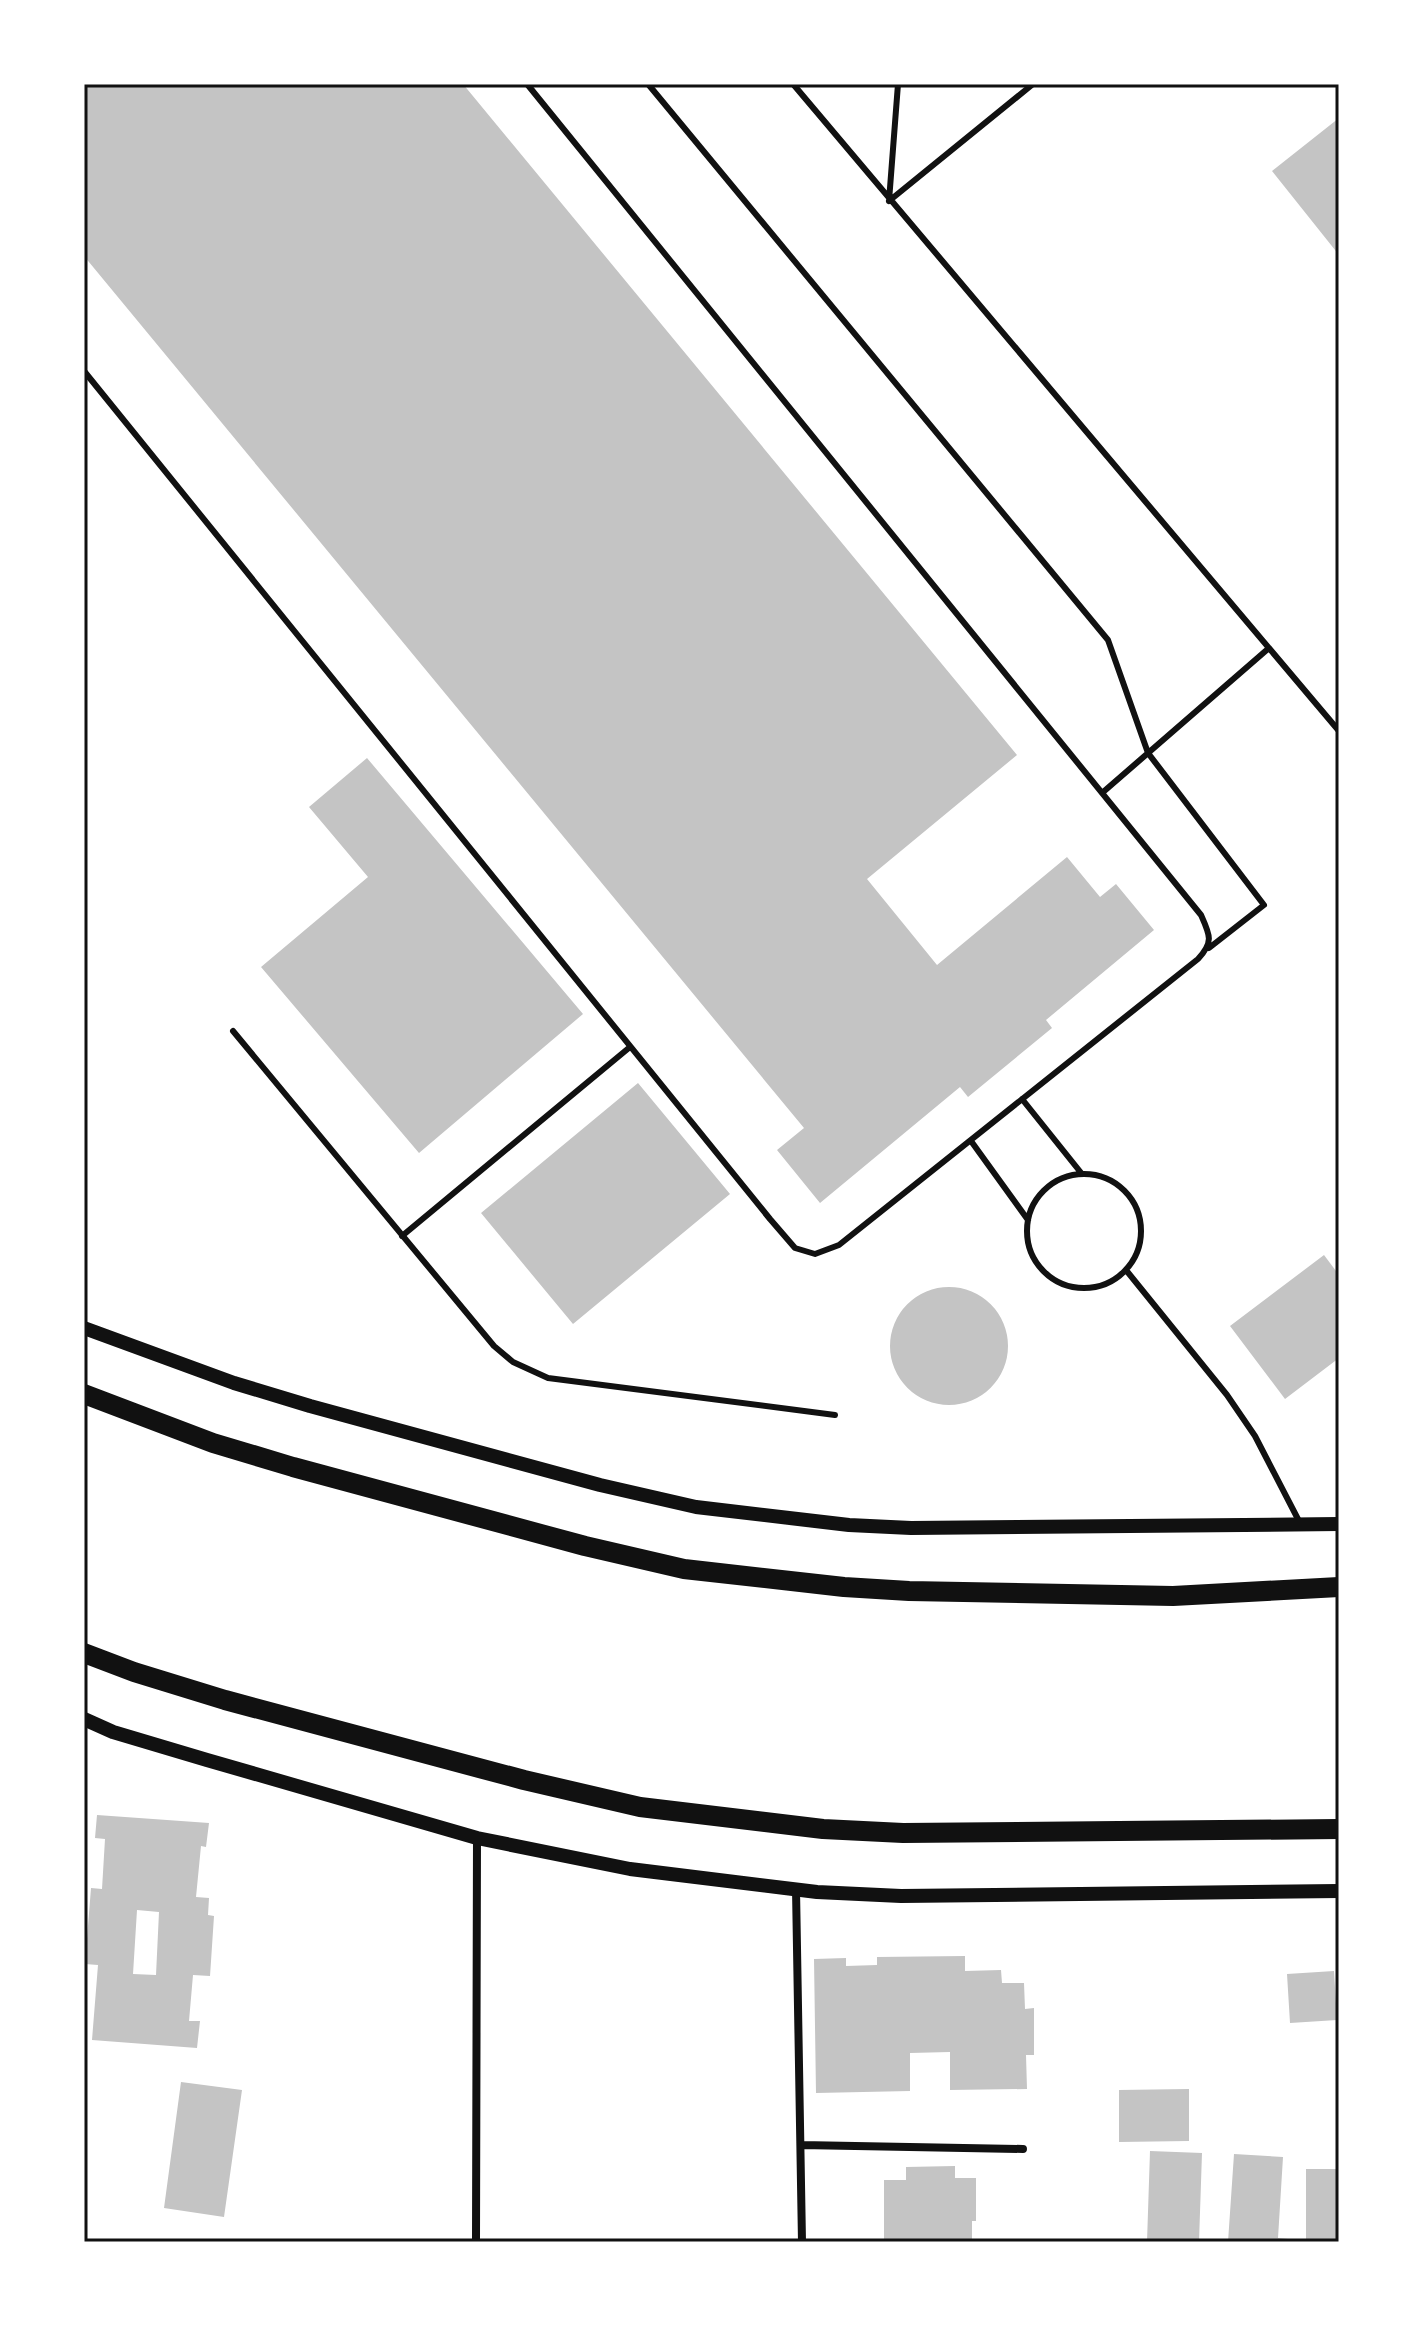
<svg xmlns="http://www.w3.org/2000/svg" width="1423" height="2326" font-family="Lato,sans-serif">
<rect width="100%" height="100%" fill="#fff"/>
<path fill="#c4c4c4" fill-rule="evenodd" d="M 84,84 L 463,84 L 1017,755 L 867,879 L 937,965 L 1067,857 L 1100,897 L 1116,884 L 1154,930 L 1046,1020 L 1052,1028 L 968,1097 L 960,1087 L 820,1203 L 777,1150 L 804,1128 L 84,256 Z
M 1339,118 L 1339,255 L 1272,171 Z
M 367,758 L 583,1014 L 419,1153 L 261,967 L 368,877 L 309,807 Z
M 638,1083 L 730,1194 L 573,1324 L 481,1213 Z
M 1324,1255 L 1339,1275 L 1339,1358 L 1285,1399 L 1230,1326 Z
M890 1346a59 59 0 1 1 118 0a59 59 0 1 1-118 0Z
M 97,1815 L 209,1823 L 206,1847 L 201,1846 L 196,1897 L 209,1898 L 208,1915 L 214,1916 L 210,1976 L 193,1975 L 189,2021 L 200,2021 L 197,2048 L 92,2040 L 98,1965 L 85,1964 L 91,1888 L 102,1889 L 105,1839 L 95,1838 ZM 137,1910 L 159,1912 L 156,1975 L 133,1974 Z
M 965,1956 L 965,1971 L 1001,1970 L 1002,1983 L 1024,1983 L 1025,2009 L 1034,2008 L 1034,2055 L 1026,2055 L 1027,2089 L 950,2090 L 950,2052 L 910,2053 L 910,2091 L 816,2093 L 814,1959 L 846,1958 L 846,1966 L 877,1965 L 877,1957 Z
M 1334,1971 L 1337,2020 L 1290,2023 L 1287,1974 Z
M 181,2082 L 242,2090 L 224,2217 L 164,2208 Z
M 1189,2089 L 1189,2141 L 1119,2142 L 1119,2090 Z
M 1150,2151 L 1202,2153 L 1199,2242 L 1147,2242 Z
M 1234,2154 L 1283,2157 L 1278,2238 L 1298,2240 L 1298,2242 L 1228,2242 Z
M 955,2166 L 955,2178 L 976,2178 L 976,2221 L 972,2221 L 972,2242 L 884,2242 L 884,2180 L 906,2180 L 906,2167 Z
M 1306,2169 L 1339,2169 L 1339,2242 L 1306,2242 Z"/>
<g fill="none" stroke-linecap="round" stroke-linejoin="round">
<path stroke="#111" stroke-width="6" d="M 648,84 L 1108,640 L 1148,753 L 1264,905 L 1209,948
M 793,84 L 1339,731
M 889,201 L 1033,84
M 889,201 L 898,84
M 84,371 L 770,1219 L 795,1248 L 815,1254 L 839,1245 L 1198,959 C 1214,942 1210,935 1201,915 L 527,84
M 1102,793 L 1269,648
M 233,1031 L 494,1346 L 513,1362 L 548,1378 L 835,1415
M 1022,1099 L 1082,1174
M 971,1141 L 1028,1220
M1027 1231a57 57 0 1 1 114 0a57 57 0 1 1-114 0Z
M 402,1236 L 630,1047
M 1126,1270 L 1227,1395 L 1255,1436 L 1300,1523"/>
<path stroke="#111" stroke-width="8" d="M 796,1889 L 802,2242
M 801,2145 L 1023,2149
M 476,2242 L 477,1838"/>
<path stroke="#111" stroke-width="14" d="M 84,1328 L 234,1383 L 310,1406 L 600,1485 L 696,1507 L 849,1525 L 911,1528 L 1339,1524
M 84,1719 L 113,1732 L 207,1760 L 477,1838 L 630,1869 L 817,1892 L 901,1896 L 1339,1891"/>
<path stroke="#111" stroke-width="20" d="M 84,1394 L 213,1443 L 293,1467 L 585,1546 L 684,1569 L 844,1587 L 909,1591 L 1173,1596 L 1339,1587
M 84,1653 L 134,1672 L 225,1700 L 524,1780 L 640,1807 L 823,1829 L 903,1833 L 1339,1829"/>
</g>
<rect width="1423" height="2326" fill="none" stroke="#ffffff" stroke-width="172"/>
<rect x="86" y="86" width="1251" height="2154" fill="none" stroke="#111" stroke-width="3"/>
</svg>
